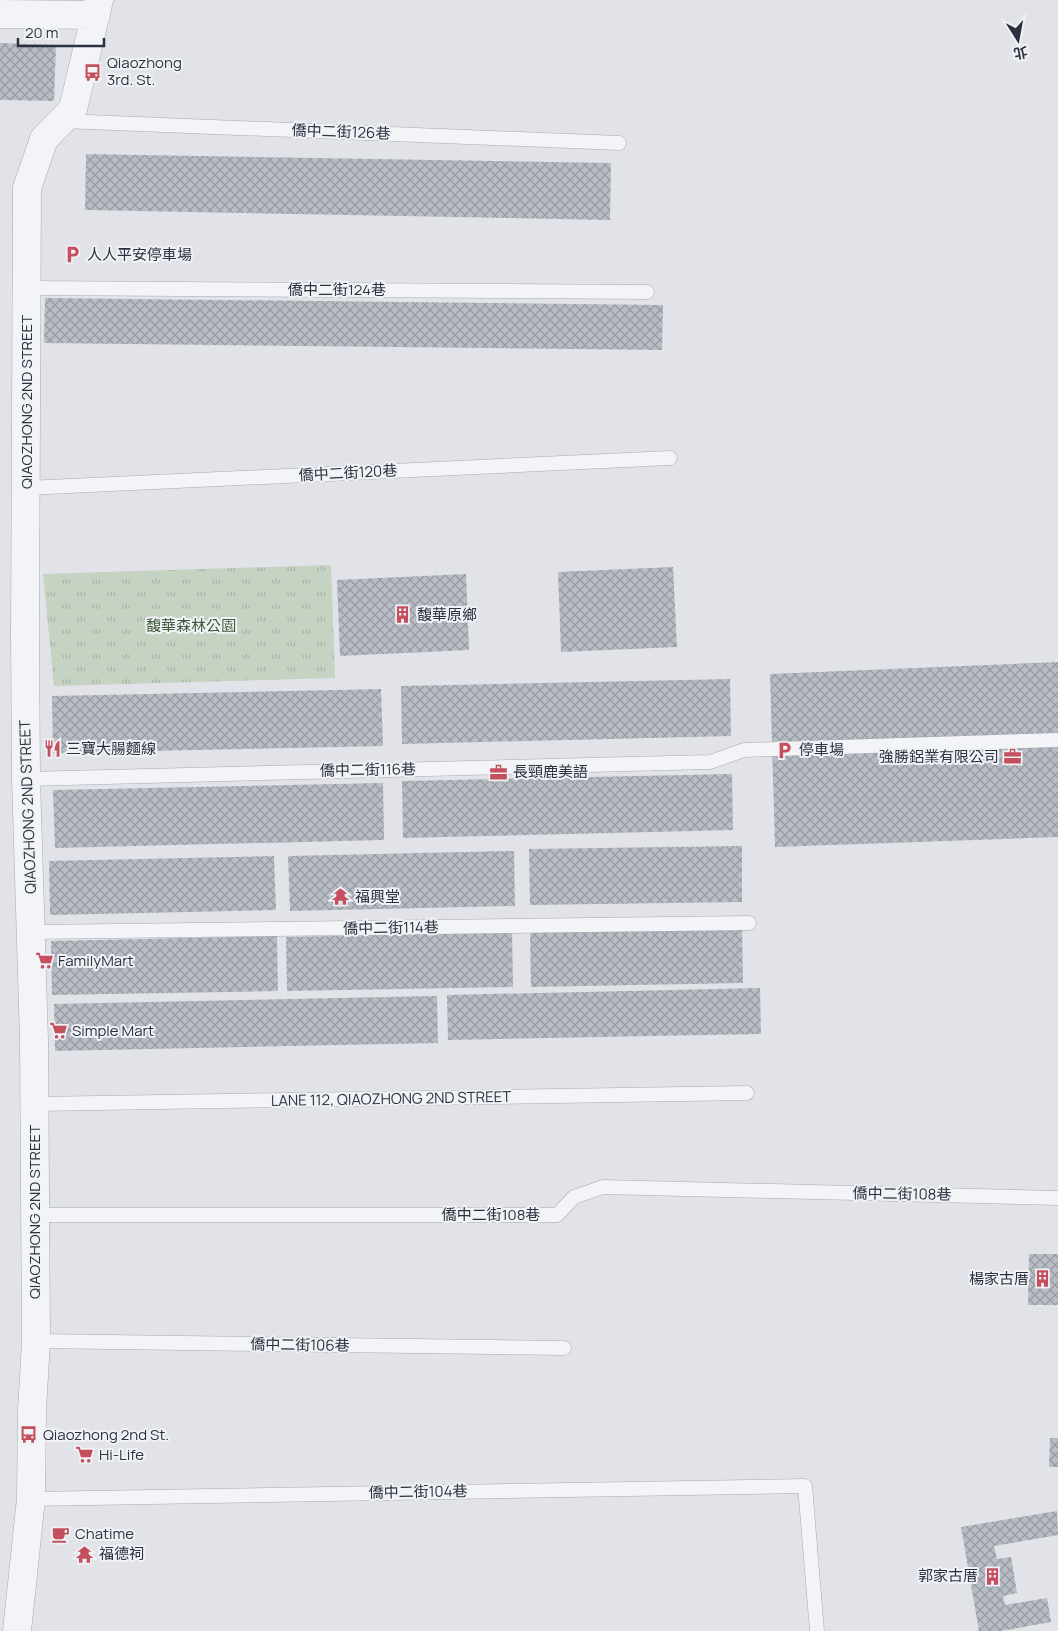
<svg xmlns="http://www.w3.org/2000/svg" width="1058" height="1631" font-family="Manrope,'Noto Sans TC',sans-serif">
<defs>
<pattern id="park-tufts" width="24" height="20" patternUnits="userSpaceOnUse" patternTransform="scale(1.25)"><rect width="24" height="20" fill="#c6d2c2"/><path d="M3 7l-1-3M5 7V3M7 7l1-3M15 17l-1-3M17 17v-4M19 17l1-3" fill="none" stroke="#aab5a8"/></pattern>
<pattern id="building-cross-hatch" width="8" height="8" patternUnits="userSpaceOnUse" patternTransform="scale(1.25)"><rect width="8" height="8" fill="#b8bdc5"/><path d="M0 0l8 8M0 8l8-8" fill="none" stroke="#969aa1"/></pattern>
</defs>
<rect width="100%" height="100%" fill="#e1e3e8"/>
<path fill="url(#park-tufts)" d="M 331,565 L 335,678 L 54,686 L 43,574 Z"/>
<path fill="url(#building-cross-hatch)" d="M 0,43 L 56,45 L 54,101 L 0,100 Z
M 86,154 L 611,163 L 610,220 L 85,210 Z
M 45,298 L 663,305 L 662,350 L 44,343 Z
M 673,567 L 677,647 L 561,652 L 558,572 Z
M 466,574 L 469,650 L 340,656 L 337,580 Z
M 1058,662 L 1058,837 L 775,847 L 770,674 Z
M 730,679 L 731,736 L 402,744 L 401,686 Z
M 381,689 L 383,746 L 53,753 L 52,696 Z
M 732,774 L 733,830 L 403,838 L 402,781 Z
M 383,783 L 384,840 L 55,848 L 53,790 Z
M 742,846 L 742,902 L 530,905 L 529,849 Z
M 514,851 L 515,906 L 290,911 L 288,856 Z
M 274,856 L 276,910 L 50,915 L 49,861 Z
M 742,927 L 743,983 L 531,987 L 530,931 Z
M 512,932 L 513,987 L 287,991 L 286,937 Z
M 277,936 L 278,991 L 52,995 L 51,941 Z
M 760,988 L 761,1034 L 448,1040 L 447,995 Z
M 437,996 L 438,1043 L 55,1051 L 54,1004 Z
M 1029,1254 L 1058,1254 L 1058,1305 L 1028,1305 Z
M 1050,1438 L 1058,1438 L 1058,1467 L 1049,1467 Z
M 1057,1511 L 1058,1535 L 994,1546 L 997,1559 L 1011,1557 L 1017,1593 L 1003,1596 L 1005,1605 L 1047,1598 L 1051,1622 L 1001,1631 L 979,1631 L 961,1527 Z"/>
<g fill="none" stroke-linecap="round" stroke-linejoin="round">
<defs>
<path id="service" d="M 63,121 L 619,143
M 27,288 L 647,292
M 27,488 L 670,458
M 26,779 L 710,762 L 744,750 L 1058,740
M 32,932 L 749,923
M 34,1104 L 747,1093
M 35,1215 L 557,1215 L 574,1197 L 603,1187 L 1058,1198
M 36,1341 L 564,1348
M 31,1499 L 805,1486 L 817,1631"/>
<path id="minor" d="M 0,14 L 96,15
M 17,1631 L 31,1499 L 32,1410 L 36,1341 L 34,1040 L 26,779 L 25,634 L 27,188 L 44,139 L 73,109 L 99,0"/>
</defs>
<use href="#service" stroke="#a6aab2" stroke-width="15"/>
<use href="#minor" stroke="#a6aab2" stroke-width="29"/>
<use href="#service" stroke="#f3f4f7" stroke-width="14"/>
<use href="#minor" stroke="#f3f4f7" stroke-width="28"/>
</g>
<defs>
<symbol id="bus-bare" viewBox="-9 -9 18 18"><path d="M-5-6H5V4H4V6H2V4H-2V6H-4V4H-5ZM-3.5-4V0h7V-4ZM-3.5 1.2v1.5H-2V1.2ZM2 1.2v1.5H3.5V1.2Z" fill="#c44f5d" stroke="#f0f2f6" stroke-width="2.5" paint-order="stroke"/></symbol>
<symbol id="parking-bare" viewBox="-9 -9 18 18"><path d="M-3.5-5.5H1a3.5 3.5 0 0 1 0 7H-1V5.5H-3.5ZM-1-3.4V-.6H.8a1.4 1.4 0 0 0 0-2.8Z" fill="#c44f5d" stroke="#f0f2f6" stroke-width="2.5" paint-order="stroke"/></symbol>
<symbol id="building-bare" viewBox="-9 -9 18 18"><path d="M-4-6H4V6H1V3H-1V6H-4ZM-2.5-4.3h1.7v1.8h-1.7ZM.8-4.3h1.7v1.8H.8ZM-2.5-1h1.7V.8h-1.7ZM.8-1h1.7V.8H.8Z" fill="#c44f5d" stroke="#f0f2f6" stroke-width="2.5" paint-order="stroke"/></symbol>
<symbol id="restaurant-bare" viewBox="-9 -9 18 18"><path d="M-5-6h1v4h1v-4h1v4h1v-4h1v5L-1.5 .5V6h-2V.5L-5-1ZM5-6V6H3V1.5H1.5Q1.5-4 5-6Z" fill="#c44f5d" stroke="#f0f2f6" stroke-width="2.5" paint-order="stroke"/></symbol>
<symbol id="office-bare" viewBox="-9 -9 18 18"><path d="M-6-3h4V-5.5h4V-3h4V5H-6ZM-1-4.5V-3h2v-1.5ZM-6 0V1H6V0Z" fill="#c44f5d" stroke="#f0f2f6" stroke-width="2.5" paint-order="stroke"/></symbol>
<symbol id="temple-bare" viewBox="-9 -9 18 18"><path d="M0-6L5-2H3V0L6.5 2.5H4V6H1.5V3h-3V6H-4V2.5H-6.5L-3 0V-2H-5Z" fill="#c44f5d" stroke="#f0f2f6" stroke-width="2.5" paint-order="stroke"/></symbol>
<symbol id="supermarket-bare" viewBox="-9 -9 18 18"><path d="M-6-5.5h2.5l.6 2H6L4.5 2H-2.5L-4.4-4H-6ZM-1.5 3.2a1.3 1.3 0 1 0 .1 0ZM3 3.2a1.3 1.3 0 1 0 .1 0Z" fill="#c44f5d" stroke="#f0f2f6" stroke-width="2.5" paint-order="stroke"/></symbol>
<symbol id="cafe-bare" viewBox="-9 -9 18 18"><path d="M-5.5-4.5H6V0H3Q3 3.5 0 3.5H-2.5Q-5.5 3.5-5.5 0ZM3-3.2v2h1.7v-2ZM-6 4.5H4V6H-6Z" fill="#c44f5d" stroke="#f0f2f6" stroke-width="2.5" paint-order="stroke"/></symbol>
</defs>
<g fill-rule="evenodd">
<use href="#bus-bare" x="80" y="60" width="25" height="25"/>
<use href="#parking-bare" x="60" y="242" width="25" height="25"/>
<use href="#building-bare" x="390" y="602" width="25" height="25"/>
<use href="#restaurant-bare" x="40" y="736" width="25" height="25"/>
<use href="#parking-bare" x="772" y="738" width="25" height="25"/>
<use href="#office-bare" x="1000" y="744" width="25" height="25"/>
<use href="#office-bare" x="486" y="760" width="25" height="25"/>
<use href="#temple-bare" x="328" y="884" width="25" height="25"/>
<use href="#supermarket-bare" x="32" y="948" width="25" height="25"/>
<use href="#supermarket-bare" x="46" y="1018" width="25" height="25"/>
<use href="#building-bare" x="1030" y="1266" width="25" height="25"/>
<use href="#bus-bare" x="16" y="1422" width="25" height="25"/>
<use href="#supermarket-bare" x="72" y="1442" width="25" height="25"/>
<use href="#cafe-bare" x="48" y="1522" width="25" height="25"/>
<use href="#temple-bare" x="72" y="1542" width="25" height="25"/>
<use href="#building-bare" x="980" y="1564" width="25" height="25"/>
</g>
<g text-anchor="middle" stroke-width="4" stroke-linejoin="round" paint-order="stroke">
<g font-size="15" fill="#2a313f" stroke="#f0f2f6" text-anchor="start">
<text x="107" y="68">Qiaozhong<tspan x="107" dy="17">3rd. St.</tspan></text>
<text x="87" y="260">人人平安停車場</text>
<text x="417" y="620">馥華原鄉</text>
<text x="66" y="754">三寶大腸麵線</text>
<text x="799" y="755">停車場</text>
<text x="999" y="762" text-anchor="end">強勝鋁業有限公司</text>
<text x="513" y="777">長頸鹿美語</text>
<text x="355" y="902">福興堂</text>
<text x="58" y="966">FamilyMart</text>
<text x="72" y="1036">Simple Mart</text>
<text x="1029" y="1284" text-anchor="end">楊家古厝</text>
<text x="43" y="1440">Qiaozhong 2nd St.</text>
<text x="99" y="1460">Hi-Life</text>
<text x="75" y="1539">Chatime</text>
<text x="99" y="1559">福德祠</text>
<text x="978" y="1581" text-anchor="end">郭家古厝</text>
</g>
<g font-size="15" fill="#2a313f" stroke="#f0f2f6">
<text transform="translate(341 132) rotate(2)" y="5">僑中二街126巷</text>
<text x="337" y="295">僑中二街124巷</text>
<text transform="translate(27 402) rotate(-90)" y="5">QIAOZHONG 2ND STREET</text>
<text transform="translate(348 473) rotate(-3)" y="5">僑中二街120巷</text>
<text transform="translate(368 770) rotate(-1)" y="5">僑中二街116巷</text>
<text transform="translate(28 807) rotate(-92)" y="5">QIAOZHONG 2ND STREET</text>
<text transform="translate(391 928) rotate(-1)" y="5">僑中二街114巷</text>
<text transform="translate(391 1099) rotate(-1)" y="5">LANE 112, QIAOZHONG 2ND STREET</text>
<text transform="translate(902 1194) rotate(1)" y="5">僑中二街108巷</text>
<text transform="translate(35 1212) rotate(-90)" y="5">QIAOZHONG 2ND STREET</text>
<text x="491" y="1220">僑中二街108巷</text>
<text transform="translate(300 1345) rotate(1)" y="5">僑中二街106巷</text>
<text transform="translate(418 1492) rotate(-1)" y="5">僑中二街104巷</text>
</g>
<g font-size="15" fill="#3e5939" stroke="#f0f2f6">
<text x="191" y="631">馥華森林公園</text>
</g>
</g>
<g transform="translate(1018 40) rotate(169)" stroke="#f0f2f6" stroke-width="4" paint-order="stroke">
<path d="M0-4L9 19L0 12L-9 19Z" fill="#2a313f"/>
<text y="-8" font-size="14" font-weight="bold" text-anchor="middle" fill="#2a313f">北</text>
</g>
<path d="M18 38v8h86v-8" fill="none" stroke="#2a313f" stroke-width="2.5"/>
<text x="25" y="38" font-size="15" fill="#2a313f" stroke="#f0f2f6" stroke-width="4" paint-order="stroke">20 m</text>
</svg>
